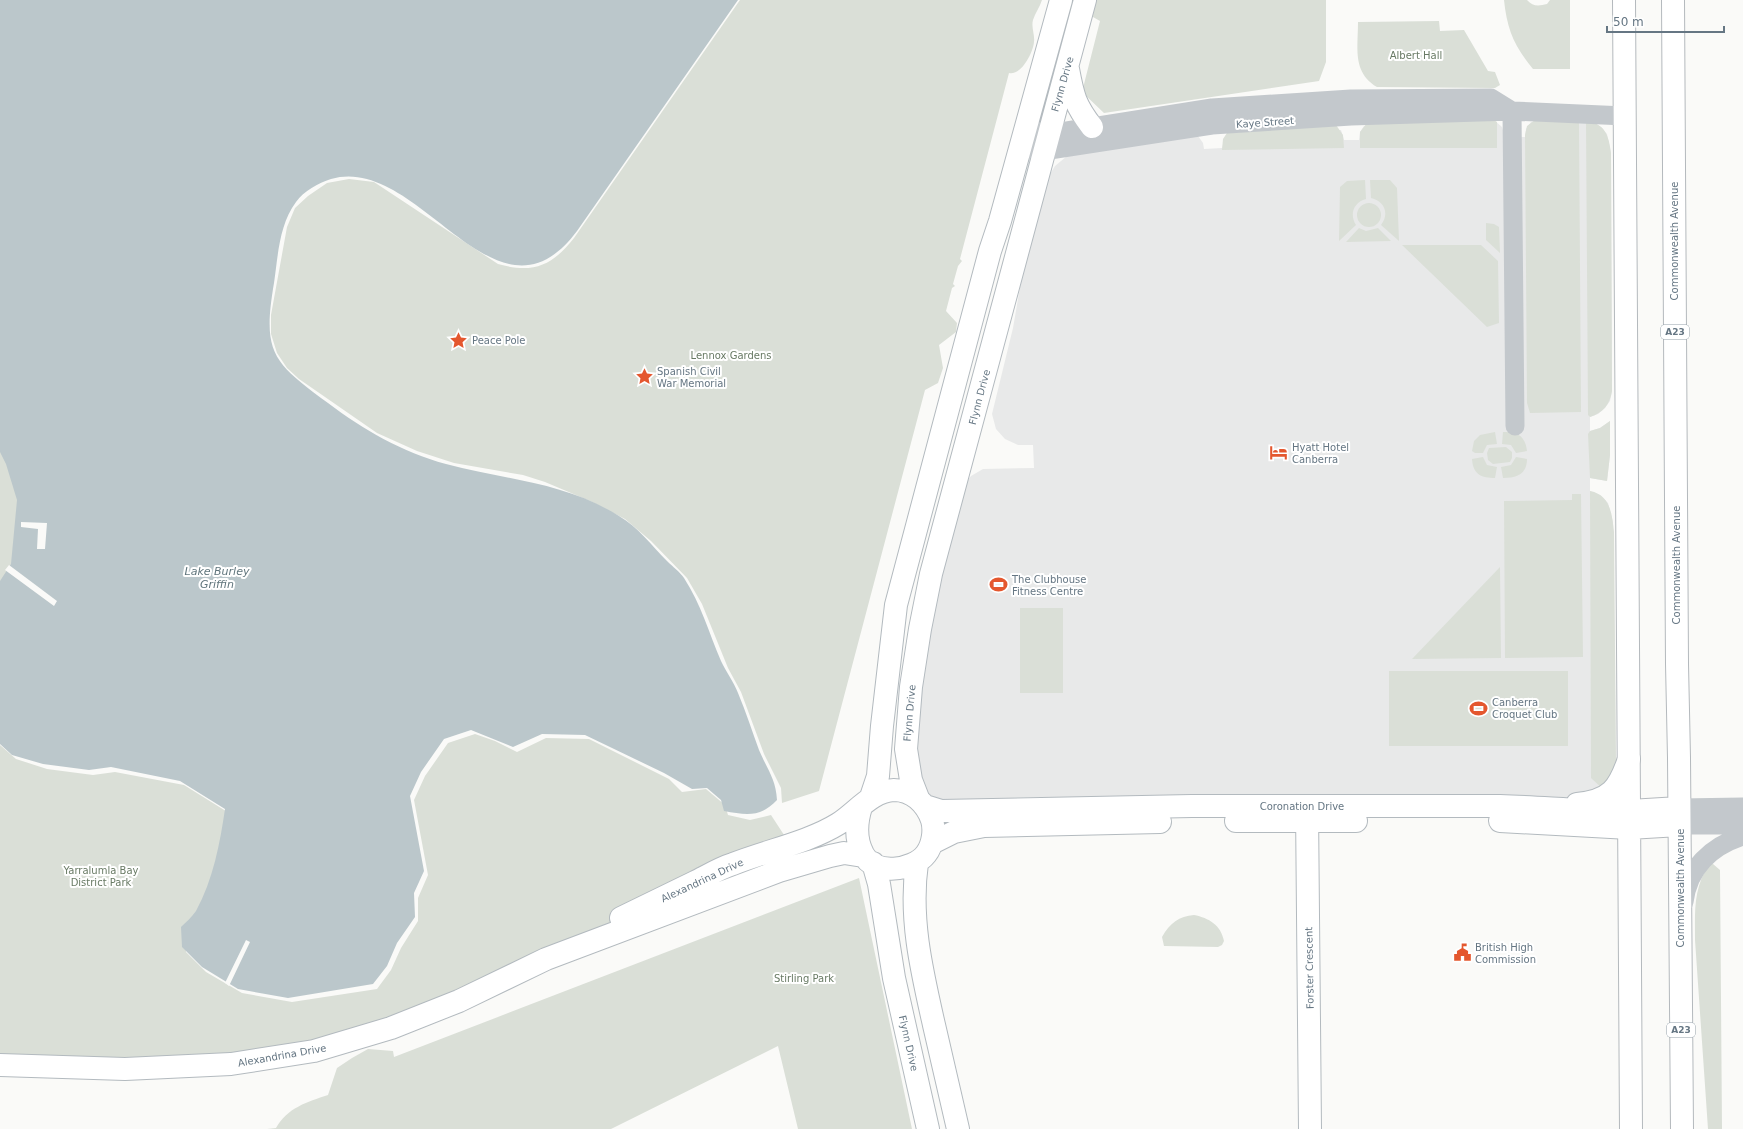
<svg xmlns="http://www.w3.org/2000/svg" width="1743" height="1129" font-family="'DejaVu Sans',sans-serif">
<rect width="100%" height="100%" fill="#fafaf8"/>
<path fill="#e8e9e9" d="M 1577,118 L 1601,127 L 1607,134 L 1611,153 L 1612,391 L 1610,401 L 1605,408 L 1598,414 L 1590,417 L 1590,431 L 1600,428 L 1610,421 L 1610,455 L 1607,481 L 1590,478 L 1590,491 L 1600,495 L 1608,503 L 1613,522 L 1616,765 L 1616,769 L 1591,799 L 1033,797 L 944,801 L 930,797 L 924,791 L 916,755 L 925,661 L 940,578 L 965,484 L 971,476 L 983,469 L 1034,468 L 1033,445 L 1018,445 L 1005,439 L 996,429 L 992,414 L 1013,328 L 1024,264 L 1047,179 L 1055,166 L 1067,156 L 1198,136 L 1203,143 L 1204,149 L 1222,148 L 1226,135 L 1341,130 L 1344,140 L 1359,140 L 1360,132 L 1364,126 L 1494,120 L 1502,127 L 1505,137 L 1525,137 L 1526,129 L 1531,122 Z"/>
<path fill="#dadfd7" d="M 740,0 L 1042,0 C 1040,7 1035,13 1033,20 C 1031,27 1035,35 1034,42 C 1033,53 1021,76 1009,73 L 960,259 L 962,261 L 958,266 L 953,284 L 955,286 L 952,288 L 946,311 L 957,323 L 956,332 L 939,345 L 943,368 L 938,383 L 925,390 L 819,791 L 782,803 L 781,788 L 764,754 L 741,692 L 728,668 L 702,604 L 687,578 L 651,541 L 625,519 L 590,501 L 545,482 L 523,475 L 454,463 L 417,451 L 377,433 L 299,379 L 287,368 L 277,353 L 271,334 L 271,315 L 287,227 L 295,208 L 308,196 L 327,183 L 349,179 L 374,182 L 498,264 C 533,274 552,266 574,238 Z
M 1094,0 L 1326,0 L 1326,62 L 1319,81 L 1104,113 L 1082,92 L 1100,21 L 1093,17 Z
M 1504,0 L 1527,0 C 1533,7 1539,6 1547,4 L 1550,0 L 1570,0 L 1570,69 L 1533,69 C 1514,46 1507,29 1504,0 Z
M 1439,21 L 1440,31 L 1464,30 L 1488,71 L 1495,72 L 1500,85 L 1495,88 L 1377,87 C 1352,72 1358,48 1358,22 Z
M 1494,120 L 1497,122 L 1497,148 L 1360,148 L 1360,132 L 1367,123 Z
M 1535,120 L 1579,122 L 1581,412 L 1530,413 L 1527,403 L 1525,135 L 1527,126 Z
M 1586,121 C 1605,123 1609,136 1611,153 L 1612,391 C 1610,404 1603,413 1590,417 L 1588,415 Z
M 1336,125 L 1343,135 L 1344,148 L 1222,150 L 1223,139 L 1227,133 Z
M 1365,180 L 1366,199 C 1354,202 1349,214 1356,225 L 1339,241 L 1340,187 L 1347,181 Z
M 1370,180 L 1390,180 L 1397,188 L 1399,241 L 1381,225 C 1390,213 1384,201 1371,198 Z
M1357 215a12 12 0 1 1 24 0a12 12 0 1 1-24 0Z
M 1486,223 L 1494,224 L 1499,227 L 1500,253 L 1486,240 Z
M 1359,228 L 1366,231 L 1378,228 L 1391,241 L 1346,242 Z
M 1402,245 L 1481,245 L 1498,261 L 1499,323 L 1487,327 Z
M 1610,421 L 1610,455 L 1607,481 L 1590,478 L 1588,434 L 1590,431 L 1600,428 Z
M 1495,432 L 1497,444 L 1487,445 L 1483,453 L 1475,453 L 1472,451 L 1474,441 L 1480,435 Z
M 1503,432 C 1517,432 1525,435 1527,451 L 1516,453 L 1511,445 L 1502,444 Z
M 1506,447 L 1512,452 L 1512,458 L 1510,462 L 1493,464 L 1488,460 L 1487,453 L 1489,448 Z
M 0,449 L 10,469 L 21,504 L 14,568 L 0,592 Z
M 1483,457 L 1487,465 L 1497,467 L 1495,478 C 1482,478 1473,475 1472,459 Z
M 1516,457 L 1527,459 C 1527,474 1517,478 1503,478 L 1501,467 L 1511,465 Z
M 1590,491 C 1611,495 1612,515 1614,532 L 1616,765 L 1605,791 L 1591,778 Z
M 1572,494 L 1581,494 L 1583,657 L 1505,658 L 1504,501 L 1572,500 Z
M 1500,567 L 1501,658 L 1412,659 Z
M 1020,608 L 1063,608 L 1063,693 L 1020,693 Z
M 1389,671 L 1568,671 L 1568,746 L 1389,746 Z
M 475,734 L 495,741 L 517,752 L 546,738 L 589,739 L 669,779 L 682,792 L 706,789 L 725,805 L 728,815 L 750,820 L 771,815 L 786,838 L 462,994 L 315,1042 L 234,1057 L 128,1062 L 0,1058 L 0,745 L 16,759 L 47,769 L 93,775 L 115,772 L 184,785 L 229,813 L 209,894 L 185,931 L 186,952 L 206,972 L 242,993 L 292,1002 L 377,989 L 391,970 L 401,948 L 418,921 L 418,898 L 428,875 L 414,800 L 425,776 L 448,743 Z
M 1709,864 L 1713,864 L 1720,870 L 1722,1129 L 1708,1129 L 1695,940 C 1695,912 1693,889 1709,864 Z
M 859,878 L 912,1129 L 798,1129 L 778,1046 L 611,1129 L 267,1129 L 276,1128 C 287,1108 307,1102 328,1095 L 337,1068 L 352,1058 L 368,1049 L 393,1051 L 394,1057 Z
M 1194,915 C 1209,918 1221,925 1224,941 L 1222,945 L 1218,947 L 1164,946 L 1162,937 C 1170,923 1179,916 1194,915 Z"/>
<path fill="#bbc7cb" d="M 0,0 L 738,0 L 577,231 C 496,340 420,153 331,179 C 318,183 304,191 296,202 C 279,225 278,256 274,283 C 262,354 273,362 328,403 C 364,430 402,452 446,464 C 505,480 565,482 619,516 C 638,527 652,546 667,561 C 673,567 680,572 684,578 C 701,604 709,633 721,661 C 726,672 734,682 738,693 C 746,712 752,731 759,750 C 767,769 776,779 777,800 C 760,818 746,815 724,811 L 721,800 L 707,788 L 692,789 L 664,773 L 585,735 L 542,734 L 513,747 L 471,730 L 444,739 L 421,772 L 410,796 L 424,871 L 414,893 L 415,917 L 397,943 L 387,966 L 373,984 L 288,998 L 238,989 L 202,967 L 182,947 L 181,927 C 186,922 192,917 196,911 C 213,880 220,843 225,809 L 180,781 L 111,767 L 89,770 L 43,764 L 12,755 L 0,744 L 0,581 L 11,564 L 17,500 L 6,464 L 0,452 Z"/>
<path fill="#fafaf8" d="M 21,522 L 47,523 L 45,549 L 37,549 L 38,529 L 21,527 Z
M 9,565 L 57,601 L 54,606 L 5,570 Z
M 246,940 L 250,942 L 229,986 L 225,983 Z"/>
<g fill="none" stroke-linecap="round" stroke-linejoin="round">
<defs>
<path id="secondary" d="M 1068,69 C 1073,96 1075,105 1092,127
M 871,797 L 878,776 L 882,726 L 896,605 L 990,251 L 1000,221 L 1061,0
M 918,798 L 911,780 L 906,749 L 911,687 L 920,629 L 931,574 L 1085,0
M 1577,804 C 1611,801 1619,788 1629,759
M 925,806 L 941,811 L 1192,806 L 1500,806 C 1543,807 1587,812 1630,811
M 1307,808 L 1310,1129
M 1236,821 L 1356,821
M 1500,821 L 1629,828
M 932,843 L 954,832 L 984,826 L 1160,822
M 873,863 L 879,884 L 894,978 L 928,1129
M 917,863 C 909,918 922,972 934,1025 C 942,1060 950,1094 958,1129
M 621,918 C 646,906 670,894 695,882 C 707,876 720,868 733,864 C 766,851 809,842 838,824 C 856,813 871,791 894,790 C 912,790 926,803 932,820 C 935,830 933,845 926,854 C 913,871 874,876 863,854 C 855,839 856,823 861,807
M 0,1065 L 125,1069 L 231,1064 L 314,1051 L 391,1028 L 459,1001 L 546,959 L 779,871 L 830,856 L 844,853 L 863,856"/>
<path id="highway" d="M 1624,0 L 1631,1129
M 1673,0 L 1677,664 L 1679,758 L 1682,1129
M 1630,811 L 1679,808
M 1629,828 L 1679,825"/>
</defs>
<use href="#secondary" stroke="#b3babf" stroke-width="24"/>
<use href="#highway" stroke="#b4b9bd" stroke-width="24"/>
<path stroke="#c3c8cc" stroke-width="19" d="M 1512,111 L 1515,426
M 1025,129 L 1048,134 L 1212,108 L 1351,99 L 1491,98 L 1512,111
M 1020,147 L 1043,151 L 1212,125 L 1351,116 L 1512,111 L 1625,116
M 1679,808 L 1743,807
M 1679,825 L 1743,825
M 1684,902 C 1688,868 1711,846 1743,836"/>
<use href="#secondary" stroke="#fff" stroke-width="22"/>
<use href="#highway" stroke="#fff" stroke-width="22"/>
</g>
<defs>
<symbol id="sight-bare" viewBox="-9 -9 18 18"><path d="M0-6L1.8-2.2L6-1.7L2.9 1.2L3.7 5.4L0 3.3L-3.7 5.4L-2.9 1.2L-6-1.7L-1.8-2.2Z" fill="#e4572e" stroke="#fff" stroke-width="2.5" paint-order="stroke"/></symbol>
<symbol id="hotel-bare" viewBox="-9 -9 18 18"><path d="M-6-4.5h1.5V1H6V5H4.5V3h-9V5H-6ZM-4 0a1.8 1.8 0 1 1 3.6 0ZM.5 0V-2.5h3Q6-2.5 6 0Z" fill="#e4572e" stroke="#fff" stroke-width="2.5" paint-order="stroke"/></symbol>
<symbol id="stadium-bare" viewBox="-9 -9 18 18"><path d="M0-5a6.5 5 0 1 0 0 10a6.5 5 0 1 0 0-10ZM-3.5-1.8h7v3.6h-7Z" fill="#e4572e" stroke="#fff" stroke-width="2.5" paint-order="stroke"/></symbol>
<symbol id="civic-bare" viewBox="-9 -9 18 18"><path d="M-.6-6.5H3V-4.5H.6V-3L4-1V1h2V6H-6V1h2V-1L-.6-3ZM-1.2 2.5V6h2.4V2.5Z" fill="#e4572e" stroke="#fff" stroke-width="2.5" paint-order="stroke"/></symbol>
</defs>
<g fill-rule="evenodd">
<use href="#sight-bare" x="446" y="328" width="25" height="25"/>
<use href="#sight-bare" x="632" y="364" width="25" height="25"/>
<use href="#hotel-bare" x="1266" y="440" width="25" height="25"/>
<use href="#stadium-bare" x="986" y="572" width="25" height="25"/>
<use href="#stadium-bare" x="1466" y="696" width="25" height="25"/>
<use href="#civic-bare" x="1450" y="940" width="25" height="25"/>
</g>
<g text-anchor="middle" stroke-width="4" stroke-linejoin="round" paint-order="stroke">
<g fill="#fff" stroke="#939fa8" stroke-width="1">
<rect x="1661" y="325" width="28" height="14" rx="3"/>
<rect x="1667" y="1023" width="28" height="14" rx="3"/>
</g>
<g font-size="9" font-weight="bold" fill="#657683">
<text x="1675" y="335">A23</text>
<text x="1681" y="1033">A23</text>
</g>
<g font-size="10" fill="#687a64" stroke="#fff">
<text x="1416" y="59">Albert Hall</text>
<text x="731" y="359">Lennox Gardens</text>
<text x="101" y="874">Yarralumla Bay<tspan x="101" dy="12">District Park</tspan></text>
<text x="804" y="982">Stirling Park</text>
</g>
<g font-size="10" fill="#657683" stroke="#fff">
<text transform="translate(1062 84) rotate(-74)" y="4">Flynn Drive</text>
<text transform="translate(1265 122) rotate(-4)" y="4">Kaye Street</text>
<text transform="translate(1674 241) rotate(-90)" y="4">Commonwealth Avenue</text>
<text transform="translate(979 397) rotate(-75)" y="4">Flynn Drive</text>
<text transform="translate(1676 565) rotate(-90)" y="4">Commonwealth Avenue</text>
<text transform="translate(909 713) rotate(-85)" y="4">Flynn Drive</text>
<text x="1302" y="810">Coronation Drive</text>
<text transform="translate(702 880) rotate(-25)" y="4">Alexandrina Drive</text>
<text transform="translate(1680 888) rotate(-90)" y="4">Commonwealth Avenue</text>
<text transform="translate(1309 968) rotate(-91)" y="4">Forster Crescent</text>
<text transform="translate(909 1043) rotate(77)" y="4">Flynn Drive</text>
<text transform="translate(282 1055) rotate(-10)" y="4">Alexandrina Drive</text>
</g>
<g font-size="10" fill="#657683" stroke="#fff" text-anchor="start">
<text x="472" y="344">Peace Pole</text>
<text x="657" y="375">Spanish Civil<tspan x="657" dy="12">War Memorial</tspan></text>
<text x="1292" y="451">Hyatt Hotel<tspan x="1292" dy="12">Canberra</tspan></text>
<text x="1012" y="583">The Clubhouse<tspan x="1012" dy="12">Fitness Centre</tspan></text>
<text x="1492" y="706">Canberra<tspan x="1492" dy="12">Croquet Club</tspan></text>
<text x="1475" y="951">British High<tspan x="1475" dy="12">Commission</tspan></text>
</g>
<g font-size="11" font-style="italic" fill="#60757c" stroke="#fff">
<text x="217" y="575">Lake Burley<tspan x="217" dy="13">Griffin</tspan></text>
</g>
</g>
<path d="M1607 26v6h117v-6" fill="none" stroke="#657683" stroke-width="2"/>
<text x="1613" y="26" font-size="12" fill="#657683" stroke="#ffffff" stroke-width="3" paint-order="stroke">50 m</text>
</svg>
